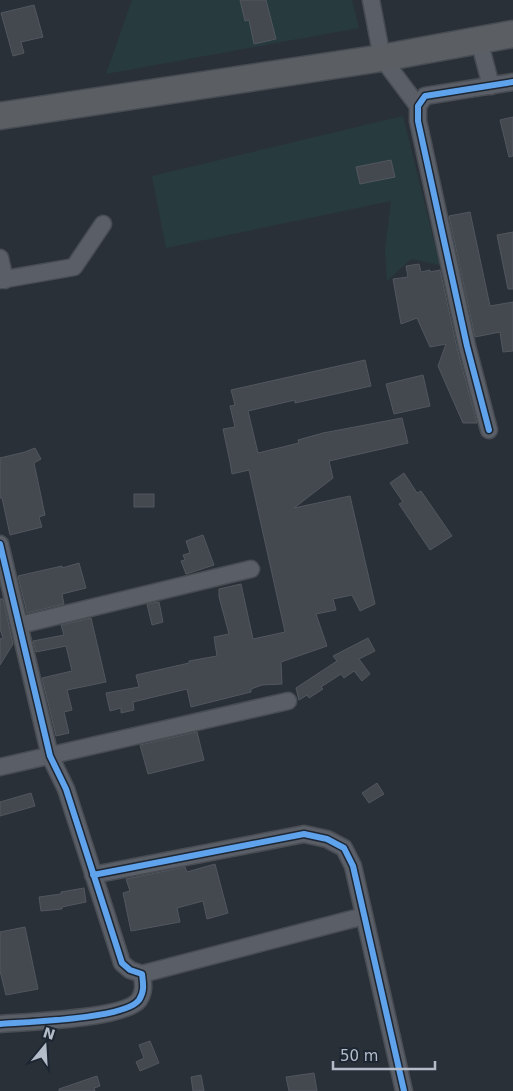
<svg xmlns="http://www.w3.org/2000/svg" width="513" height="1091" font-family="'DejaVu Sans',sans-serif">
<rect width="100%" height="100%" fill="#2a3038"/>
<path fill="#273a3e" d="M 132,0 L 352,0 L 359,28 L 106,74 Z
M 403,116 L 440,265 L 411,259 L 387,281 L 385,250 L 391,201 L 166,248 L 152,176 Z"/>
<path fill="#444950" stroke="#52575f" d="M 240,0 L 266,0 L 276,39 L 254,44 L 249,20 L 245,21 Z
M 34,5 L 43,37 L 21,42 L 24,53 L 13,56 L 1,13 Z
M 513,117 L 513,156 L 509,157 L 500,120 Z
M 391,160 L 395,177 L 360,184 L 356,167 Z
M 470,212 L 490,306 L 513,302 L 513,351 L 503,352 L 500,332 L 475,337 L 449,216 Z
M 513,232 L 513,289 L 508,289 L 497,235 Z
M 419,264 L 421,272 L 430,270 L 430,272 L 440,270 L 457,348 L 477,423 L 463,423 L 438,366 L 446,344 L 430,347 L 417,318 L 401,324 L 393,279 L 408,277 L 406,266 Z
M 365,360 L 371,386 L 295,403 L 295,400 L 248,411 L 258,453 L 299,443 L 298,440 L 323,433 L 402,418 L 408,443 L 329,461 L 333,478 L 294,508 L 350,496 L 375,604 L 360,611 L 352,595 L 333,599 L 336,610 L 316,614 L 327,646 L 281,662 L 282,684 L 262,685 L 251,689 L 251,692 L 191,707 L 187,689 L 133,702 L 134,710 L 121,713 L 121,708 L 110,711 L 106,693 L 139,687 L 136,675 L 189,663 L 189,661 L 217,656 L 214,637 L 229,634 L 219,597 L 219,589 L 241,584 L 253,639 L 285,632 L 249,470 L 232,474 L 230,462 L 223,429 L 235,427 L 230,406 L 235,405 L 231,390 Z
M 423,375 L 430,406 L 394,414 L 386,384 Z
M 35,448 L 41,459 L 34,463 L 45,515 L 39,517 L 42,527 L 10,535 L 2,498 L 0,498 L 0,458 L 25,452 Z
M 404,473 L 417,493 L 421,491 L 452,536 L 430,550 L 399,504 L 403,502 L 390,483 Z
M 134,494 L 154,494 L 154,507 L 134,507 Z
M 203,535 L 214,565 L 186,574 L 181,561 L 185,560 L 183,555 L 190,553 L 186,541 Z
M 79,563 L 86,588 L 62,594 L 64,604 L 27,613 L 18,576 L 62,566 L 62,568 Z
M 0,599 L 3,599 L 13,644 L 0,665 L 0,639 L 3,638 L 0,629 Z
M 159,602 L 163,622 L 152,625 L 147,604 Z
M 91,618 L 106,682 L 67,690 L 72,710 L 64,712 L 69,733 L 56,736 L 42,678 L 72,671 L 66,646 L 36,652 L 33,641 L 64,635 L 61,625 Z
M 368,638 L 375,651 L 359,659 L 370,674 L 362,681 L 354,671 L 344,678 L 341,674 L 321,687 L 323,689 L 309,698 L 307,695 L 299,700 L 296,688 L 337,661 L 333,656 Z
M 197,732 L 204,760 L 148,774 L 140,745 Z
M 377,783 L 384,794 L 369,803 L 362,793 Z
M 31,793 L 35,806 L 0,816 L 0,802 Z
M 215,864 L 228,913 L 207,919 L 203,901 L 177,908 L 180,922 L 131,931 L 123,893 L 130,891 L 126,879 L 185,867 L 187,872 Z
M 84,888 L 86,902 L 62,907 L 62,909 L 41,911 L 39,897 L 61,894 L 61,892 Z
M 25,927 L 38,989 L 6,995 L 0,971 L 0,932 Z
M 150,1041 L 159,1063 L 140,1071 L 136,1062 L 144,1058 L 139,1045 Z
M 314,1073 L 317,1091 L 289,1091 L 286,1077 Z
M 201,1075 L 204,1091 L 193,1091 L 191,1077 Z
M 97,1076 L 100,1086 L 94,1088 L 95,1091 L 59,1091 L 59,1089 Z"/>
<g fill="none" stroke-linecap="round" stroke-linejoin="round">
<defs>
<path id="minor" d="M 371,0 L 382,58 L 418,106
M 479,40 L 491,86
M 0,258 L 5,280
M 0,280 L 74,267 L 103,224
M 489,430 L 467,346 L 418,121 L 418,106 L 425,96 L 513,82
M 0,544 L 50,756 L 66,789 L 122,963 L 130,970 L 142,974 C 143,983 145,991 139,1000 C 125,1019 26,1022 0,1024
M 20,625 L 251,569
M 0,767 L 288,701
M 93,875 L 304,834 L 327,839 L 344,848 L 353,866 L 404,1091
M 142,974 L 364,916"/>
<path id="trunk" d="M 0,116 L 382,58 L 513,34"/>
</defs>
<use href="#minor" stroke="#484c53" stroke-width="19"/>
<use href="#trunk" stroke="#474c53" stroke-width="29"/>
<use href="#minor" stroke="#5a5e66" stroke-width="16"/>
<use href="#trunk" stroke="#5b5f64" stroke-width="26"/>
<defs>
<path id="cycleway" d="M 489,430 L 467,346 L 418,121 L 418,106 L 425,96 L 513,82
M 0,544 L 50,756 L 66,789 L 122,963 L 130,970 L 142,974 C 143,983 145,991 139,1000 C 125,1019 26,1022 0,1024
M 93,875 L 304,834 L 327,839 L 344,848 L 353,866 L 404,1091"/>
</defs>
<use href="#cycleway" stroke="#1d2633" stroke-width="9"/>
<use href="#cycleway" stroke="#60a3ed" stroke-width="6"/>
</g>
<g transform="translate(45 1046) rotate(18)" stroke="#1d2633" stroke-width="4" paint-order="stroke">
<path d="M0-4L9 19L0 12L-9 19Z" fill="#b4bcc9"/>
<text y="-8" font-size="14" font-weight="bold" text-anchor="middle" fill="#b4bcc9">N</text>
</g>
<path d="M333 1061v8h102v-8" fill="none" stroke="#b4bcc9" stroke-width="2.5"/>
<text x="340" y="1061" font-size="15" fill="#b4bcc9" stroke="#1d2633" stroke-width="4" paint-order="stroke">50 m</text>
</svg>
